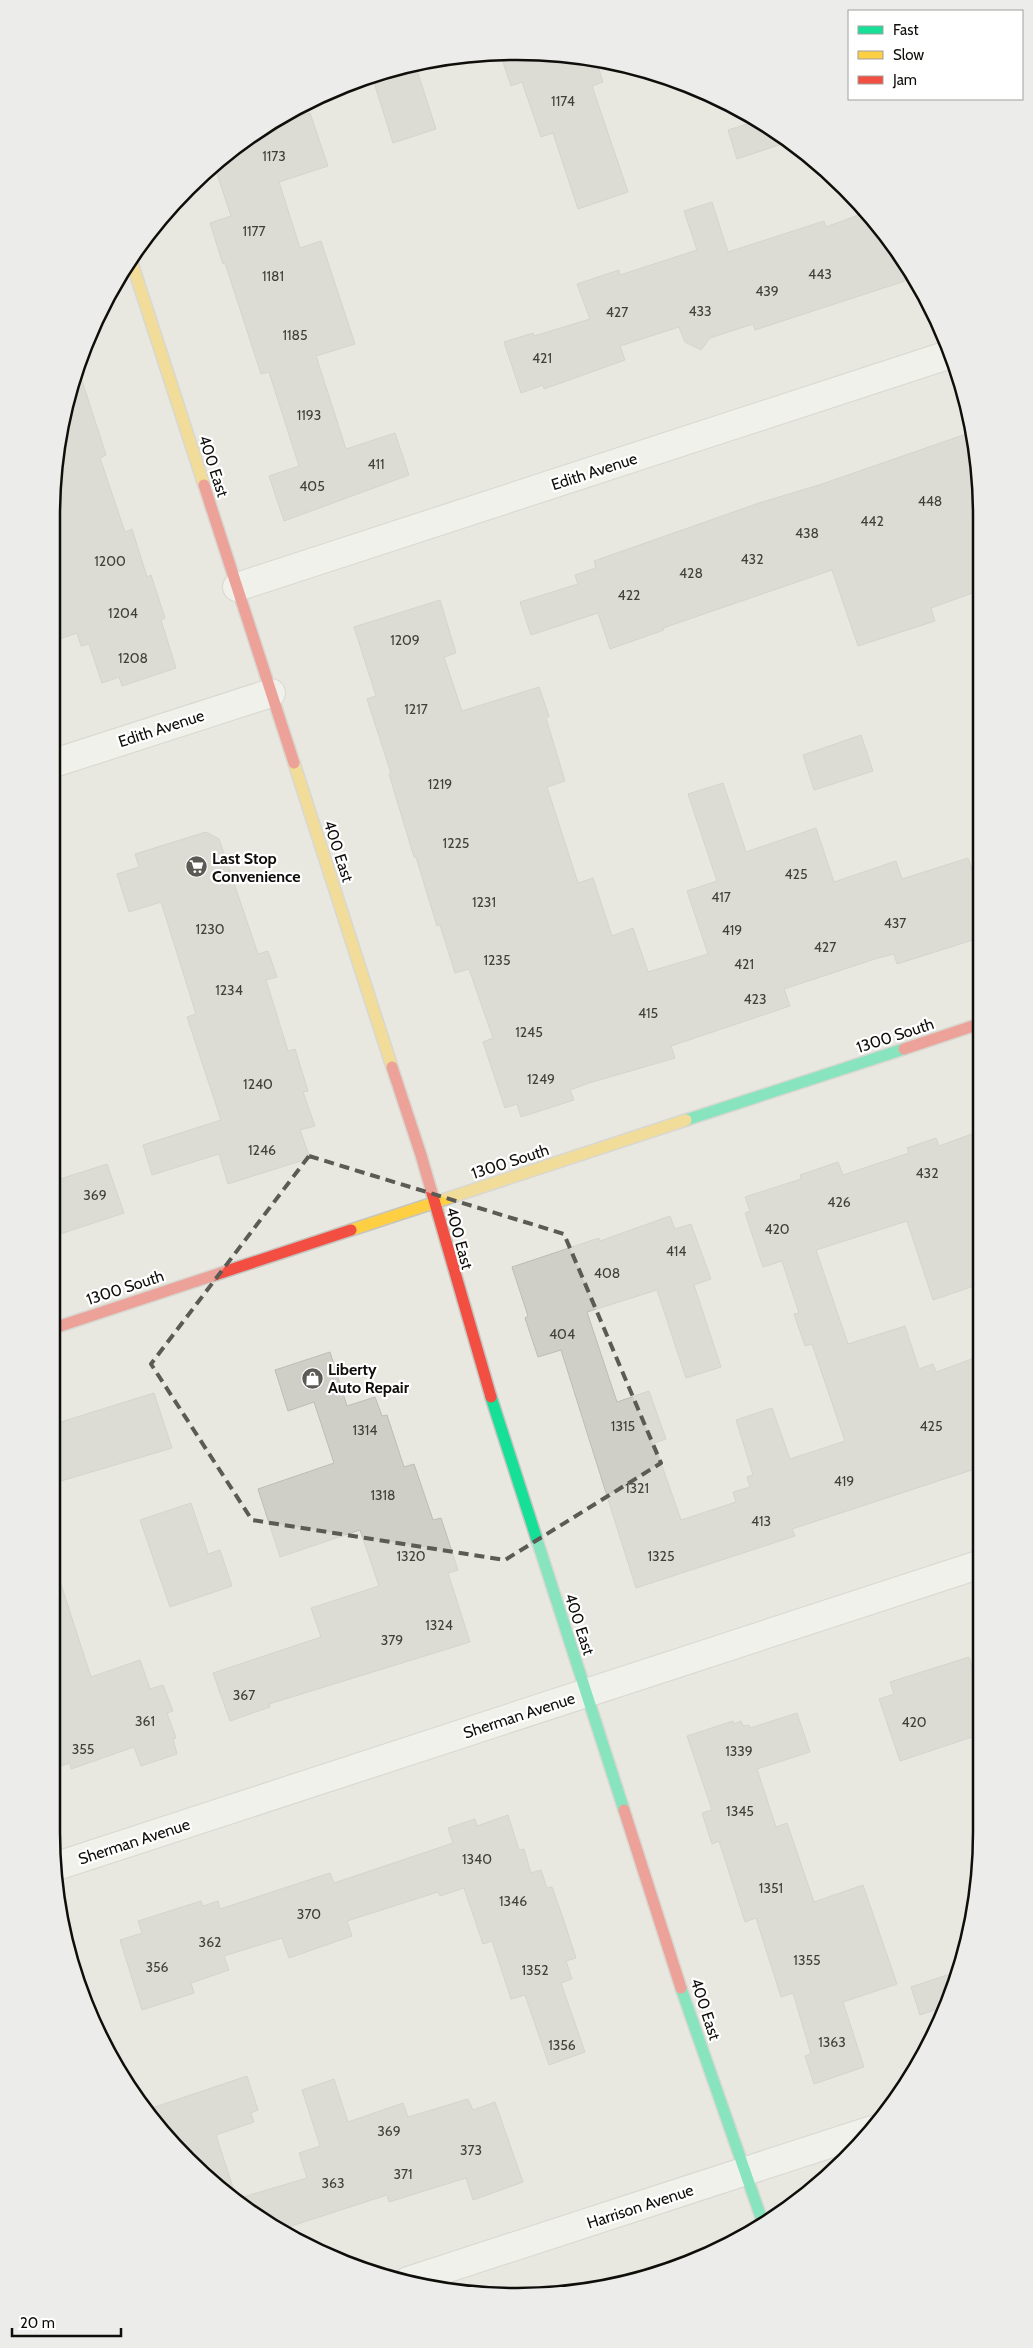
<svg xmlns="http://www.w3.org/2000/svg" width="1033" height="2348" font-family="Cabin,sans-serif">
<rect width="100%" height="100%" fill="#e8e8e0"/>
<path fill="#cfcfc8" stroke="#bdbdb7" d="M 500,53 L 578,55 L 596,60 L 603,82 L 592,86 L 628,192 L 578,209 L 553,133 L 541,137 L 522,82 L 511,86 Z
M 415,64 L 436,129 L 393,143 L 372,76 L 396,67 Z
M 310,113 L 328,166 L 279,182 L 300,248 L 321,241 L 355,344 L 316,356 L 346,449 L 395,433 L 409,475 L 284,521 L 269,476 L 299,466 L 269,372 L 261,374 L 225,263 L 223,264 L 210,223 L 231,216 L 214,165 L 234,147 L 282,117 L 284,122 Z
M 757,121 L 775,130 L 788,142 L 737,159 L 728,130 Z
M 712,202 L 728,252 L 824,221 L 826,227 L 864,213 L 885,233 L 894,249 L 905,281 L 755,330 L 753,324 L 710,338 L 701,350 L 685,342 L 679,327 L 620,346 L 625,360 L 544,389 L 543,385 L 521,393 L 504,342 L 533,333 L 534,336 L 590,319 L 577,284 L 619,270 L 620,275 L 697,250 L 684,211 Z
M 77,365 L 106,455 L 100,458 L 125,532 L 132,529 L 147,577 L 151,575 L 165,618 L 161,620 L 176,668 L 122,686 L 119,677 L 102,683 L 89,644 L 81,646 L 77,633 L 51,642 L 51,516 Z
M 972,432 L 978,455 L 978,591 L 931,608 L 935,621 L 858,646 L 832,570 L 663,628 L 664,630 L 610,649 L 598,613 L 531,635 L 520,602 L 578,584 L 575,575 L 596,568 L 594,561 L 759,503 L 819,485 Z
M 440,600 L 456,653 L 444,657 L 462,711 L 539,687 L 549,716 L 546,718 L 565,781 L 547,787 L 578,883 L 593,878 L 612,936 L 633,928 L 648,972 L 708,954 L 687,891 L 717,881 L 688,794 L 723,783 L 746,852 L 816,828 L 834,882 L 896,861 L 902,879 L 968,858 L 979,891 L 979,938 L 897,964 L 894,954 L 878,958 L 784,989 L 790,1006 L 671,1046 L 675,1058 L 589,1083 L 570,1090 L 574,1100 L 521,1117 L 517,1104 L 505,1108 L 483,1042 L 493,1038 L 469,969 L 455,973 L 440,925 L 437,926 L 416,857 L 414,857 L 389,774 L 391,773 L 367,699 L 376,696 L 354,627 Z
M 861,735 L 873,771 L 814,790 L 803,755 Z
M 206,832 L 219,839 L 258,954 L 268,951 L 277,977 L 266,980 L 288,1051 L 295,1049 L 308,1091 L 303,1092 L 315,1126 L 300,1130 L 310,1158 L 228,1184 L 219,1154 L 152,1175 L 143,1145 L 221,1120 L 187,1017 L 196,1014 L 161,902 L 129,912 L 117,874 L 139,867 L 135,854 Z
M 980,1131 L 980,1284 L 933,1300 L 907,1221 L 816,1250 L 848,1344 L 905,1326 L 919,1369 L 933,1364 L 936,1372 L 980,1356 L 981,1467 L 792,1529 L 795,1536 L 636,1588 L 561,1350 L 538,1357 L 525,1318 L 528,1316 L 512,1267 L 599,1238 L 600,1241 L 670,1216 L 675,1229 L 691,1224 L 711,1279 L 694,1285 L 721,1367 L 686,1378 L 657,1290 L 587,1312 L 617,1402 L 649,1391 L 666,1439 L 654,1443 L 681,1520 L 736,1502 L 733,1492 L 750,1487 L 747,1477 L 753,1475 L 736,1420 L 772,1408 L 790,1459 L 845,1441 L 812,1344 L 805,1346 L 794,1314 L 799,1313 L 782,1261 L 763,1267 L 745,1213 L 750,1211 L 745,1197 L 801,1179 L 800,1175 L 838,1162 L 843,1175 L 909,1153 L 907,1148 L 936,1138 L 939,1146 Z
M 107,1164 L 124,1213 L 51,1237 L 51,1182 Z
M 330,1352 L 347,1406 L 375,1397 L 382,1416 L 387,1415 L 404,1467 L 414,1464 L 433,1520 L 441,1518 L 458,1570 L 448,1573 L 470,1642 L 269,1704 L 270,1707 L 230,1721 L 213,1673 L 321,1637 L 311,1608 L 379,1586 L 360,1530 L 280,1557 L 258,1489 L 334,1463 L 314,1402 L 288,1411 L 275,1370 Z
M 154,1393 L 172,1448 L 51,1484 L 51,1425 Z
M 191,1503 L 208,1554 L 220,1550 L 232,1586 L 170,1607 L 140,1520 Z
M 57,1572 L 91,1677 L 140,1660 L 150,1689 L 163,1685 L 173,1711 L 167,1713 L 176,1738 L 173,1739 L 177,1754 L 141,1766 L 134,1747 L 71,1769 L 70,1763 L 61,1766 L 51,1738 L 51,1573 Z
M 969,1657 L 972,1667 L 981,1664 L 981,1734 L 900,1761 L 879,1699 L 894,1694 L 890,1682 Z
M 797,1713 L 810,1752 L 757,1769 L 776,1827 L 787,1823 L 814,1902 L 863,1885 L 897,1984 L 843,2002 L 864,2067 L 814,2084 L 805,2056 L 811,2054 L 793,1993 L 781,1997 L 756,1918 L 745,1922 L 719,1841 L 712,1844 L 702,1813 L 712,1810 L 687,1736 L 733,1721 L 734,1724 L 741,1721 L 743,1726 L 749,1725 L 750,1728 Z
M 508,1815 L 519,1850 L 524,1849 L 531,1873 L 541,1870 L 547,1888 L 552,1887 L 562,1915 L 576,1958 L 566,1961 L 572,1979 L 561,1983 L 585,2052 L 549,2065 L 525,1995 L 511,1999 L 492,1941 L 483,1944 L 464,1888 L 440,1896 L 438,1892 L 347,1921 L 352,1936 L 289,1958 L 282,1938 L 224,1956 L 229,1970 L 191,1983 L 194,1993 L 142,2010 L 120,1940 L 142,1933 L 138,1921 L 201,1901 L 203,1906 L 218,1901 L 220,1909 L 330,1873 L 334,1883 L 453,1843 L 448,1828 L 475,1819 L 477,1826 Z
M 959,1971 L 957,1981 L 946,2006 L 920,2015 L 911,1987 Z
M 247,2076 L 258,2110 L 251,2113 L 254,2122 L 216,2135 L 235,2194 L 167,2138 L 146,2110 Z
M 334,2079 L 348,2122 L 403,2103 L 408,2117 L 468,2099 L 473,2110 L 495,2102 L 523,2182 L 473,2200 L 466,2178 L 389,2202 L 387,2195 L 279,2230 L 240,2198 L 307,2178 L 299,2153 L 320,2146 L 302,2090 Z"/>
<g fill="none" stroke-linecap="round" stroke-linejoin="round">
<defs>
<path id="street" d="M 237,587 L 951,354
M 51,764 L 271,693
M 57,1866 L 981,1564
M 408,2281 L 872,2130"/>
<path id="fast" d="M 686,1120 L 904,1049
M 491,1397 L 624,1810
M 681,1988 L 763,2223"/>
<path id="slow" d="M 131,260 L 204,485
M 294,763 L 392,1067
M 351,1230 L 686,1120"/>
<path id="jam" d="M 204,485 L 294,763
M 904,1049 L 979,1024
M 392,1067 L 421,1155 L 491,1397
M 51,1329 L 351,1230
M 624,1810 L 681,1988"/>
</defs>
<use href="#street" stroke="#c5c5bf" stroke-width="30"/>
<use href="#fast" stroke="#c5c5bf" stroke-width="14"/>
<use href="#slow" stroke="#c5c5bf" stroke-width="14"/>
<use href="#jam" stroke="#c5c5bf" stroke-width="14"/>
<use href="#street" stroke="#fcfcfa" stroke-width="28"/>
<use href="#fast" stroke="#16e098" stroke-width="11"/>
<use href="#slow" stroke="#ffcf43" stroke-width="11"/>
<use href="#jam" stroke="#f24e42" stroke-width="11"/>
</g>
<path d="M0 0H1033V2348H0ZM 309,1156 L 564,1234 L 661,1463 L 505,1560 L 252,1520 L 151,1364 Z" fill="#e8e8e0" fill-opacity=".55" fill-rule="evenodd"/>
<path fill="none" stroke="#5b5a55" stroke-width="4" stroke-dasharray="10 6" stroke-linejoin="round" d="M 309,1156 L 564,1234 L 661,1463 L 505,1560 L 252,1520 L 151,1364 Z"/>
<defs>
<symbol id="supermarket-disc" viewBox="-11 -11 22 22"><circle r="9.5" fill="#5b5a55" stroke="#fff"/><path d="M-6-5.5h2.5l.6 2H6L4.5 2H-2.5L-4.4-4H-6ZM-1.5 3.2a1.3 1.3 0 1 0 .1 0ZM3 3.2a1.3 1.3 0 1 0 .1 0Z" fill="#fff"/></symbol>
<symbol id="shop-disc" viewBox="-11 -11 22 22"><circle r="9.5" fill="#5b5a55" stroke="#fff"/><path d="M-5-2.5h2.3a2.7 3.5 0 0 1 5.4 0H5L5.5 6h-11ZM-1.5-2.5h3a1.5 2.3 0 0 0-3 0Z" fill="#fff"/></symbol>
</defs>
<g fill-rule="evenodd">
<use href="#supermarket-disc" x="184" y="854" width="25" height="25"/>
<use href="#shop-disc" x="300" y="1366" width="25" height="25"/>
</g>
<g text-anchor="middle" stroke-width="4.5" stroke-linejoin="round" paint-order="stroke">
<g font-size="14" fill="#403f3a">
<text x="563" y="106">1174</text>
<text x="274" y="161">1173</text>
<text x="254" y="236">1177</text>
<text x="820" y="279">443</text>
<text x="273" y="281">1181</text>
<text x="767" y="296">439</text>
<text x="700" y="316">433</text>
<text x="617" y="317">427</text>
<text x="295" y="340">1185</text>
<text x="542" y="363">421</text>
<text x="309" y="420">1193</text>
<text x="376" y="469">411</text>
<text x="312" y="491">405</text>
<text x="930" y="506">448</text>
<text x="872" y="526">442</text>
<text x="807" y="538">438</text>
<text x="752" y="564">432</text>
<text x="110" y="566">1200</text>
<text x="691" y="578">428</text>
<text x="629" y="600">422</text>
<text x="123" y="618">1204</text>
<text x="405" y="645">1209</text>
<text x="133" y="663">1208</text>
<text x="416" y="714">1217</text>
<text x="440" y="789">1219</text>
<text x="456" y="848">1225</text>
<text x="796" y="879">425</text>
<text x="721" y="902">417</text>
<text x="484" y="907">1231</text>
<text x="895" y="928">437</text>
<text x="210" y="934">1230</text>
<text x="732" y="935">419</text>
<text x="825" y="952">427</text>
<text x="497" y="965">1235</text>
<text x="744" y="969">421</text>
<text x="229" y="995">1234</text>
<text x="755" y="1004">423</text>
<text x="648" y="1018">415</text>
<text x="529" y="1037">1245</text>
<text x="541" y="1084">1249</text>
<text x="258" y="1089">1240</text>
<text x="262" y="1155">1246</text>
<text x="927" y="1178">432</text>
<text x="95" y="1200">369</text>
<text x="839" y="1207">426</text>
<text x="777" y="1234">420</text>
<text x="676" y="1256">414</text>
<text x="607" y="1278">408</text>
<text x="562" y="1339">404</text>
<text x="623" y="1431">1315</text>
<text x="931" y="1431">425</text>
<text x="365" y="1435">1314</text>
<text x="844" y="1486">419</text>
<text x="637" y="1493">1321</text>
<text x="383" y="1500">1318</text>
<text x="761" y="1526">413</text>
<text x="411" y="1561">1320</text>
<text x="661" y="1561">1325</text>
<text x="439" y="1630">1324</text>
<text x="392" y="1645">379</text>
<text x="244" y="1700">367</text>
<text x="145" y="1726">361</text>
<text x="914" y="1727">420</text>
<text x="83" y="1754">355</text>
<text x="739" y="1756">1339</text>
<text x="740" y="1816">1345</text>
<text x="477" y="1864">1340</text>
<text x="771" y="1893">1351</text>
<text x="513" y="1906">1346</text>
<text x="309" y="1919">370</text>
<text x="210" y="1947">362</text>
<text x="807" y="1965">1355</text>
<text x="157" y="1972">356</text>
<text x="535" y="1975">1352</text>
<text x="832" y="2047">1363</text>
<text x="562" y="2050">1356</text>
<text x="389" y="2136">369</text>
<text x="471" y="2155">373</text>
<text x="403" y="2179">371</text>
<text x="333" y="2188">363</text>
</g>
<g font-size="16" fill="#0f0e0a" stroke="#fff">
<text transform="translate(214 466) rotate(72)" y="6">400 East</text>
<text transform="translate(594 471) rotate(-18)" y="6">Edith Avenue</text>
<text transform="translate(161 728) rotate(-18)" y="6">Edith Avenue</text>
<text transform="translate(339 851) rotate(72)" y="6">400 East</text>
<text transform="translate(895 1035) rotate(-18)" y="6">1300 South</text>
<text transform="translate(510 1161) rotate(-18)" y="6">1300 South</text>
<text transform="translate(460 1238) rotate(75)" y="6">400 East</text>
<text transform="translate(125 1287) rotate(-18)" y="6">1300 South</text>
<text transform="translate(580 1624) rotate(72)" y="6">400 East</text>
<text transform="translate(519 1715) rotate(-18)" y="6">Sherman Avenue</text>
<text transform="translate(134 1841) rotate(-18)" y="6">Sherman Avenue</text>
<text transform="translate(706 2009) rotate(72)" y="6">400 East</text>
<text transform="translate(640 2206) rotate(-18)" y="6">Harrison Avenue</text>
</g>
<g font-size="16" font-weight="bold" fill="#0f0e0a" stroke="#fff" text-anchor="start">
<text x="212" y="864">Last Stop<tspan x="212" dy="18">Convenience</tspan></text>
<text x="328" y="1375">Liberty<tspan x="328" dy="18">Auto Repair</tspan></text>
</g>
</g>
<path d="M0 0H1033V2348H0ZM516 60H517A456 456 0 0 1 973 516V1832A456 456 0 0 1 517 2288H516A456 456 0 0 1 60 1832V516A456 456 0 0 1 516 60Z" fill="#ececeb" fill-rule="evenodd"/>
<path fill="none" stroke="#0f0e0a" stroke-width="2.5" d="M516 60H517A456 456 0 0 1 973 516V1832A456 456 0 0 1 517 2288H516A456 456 0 0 1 60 1832V516A456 456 0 0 1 516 60Z"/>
<rect x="848" y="10" width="175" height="90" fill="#ffffff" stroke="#9f9f9d"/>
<rect x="858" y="26" width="25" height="8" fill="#16e098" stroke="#9f9f9d"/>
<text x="893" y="35" font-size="15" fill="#0f0e0a">Fast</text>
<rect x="858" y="51" width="25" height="8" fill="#ffcf43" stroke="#9f9f9d"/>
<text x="893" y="60" font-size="15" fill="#0f0e0a">Slow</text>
<rect x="858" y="76" width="25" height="8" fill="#f24e42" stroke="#9f9f9d"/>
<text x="893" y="85" font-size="15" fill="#0f0e0a">Jam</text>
<path d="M12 2328v8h109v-8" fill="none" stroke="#0f0e0a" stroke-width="2.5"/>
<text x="20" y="2328" font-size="15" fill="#0f0e0a" stroke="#ffffff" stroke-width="4" paint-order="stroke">20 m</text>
</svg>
